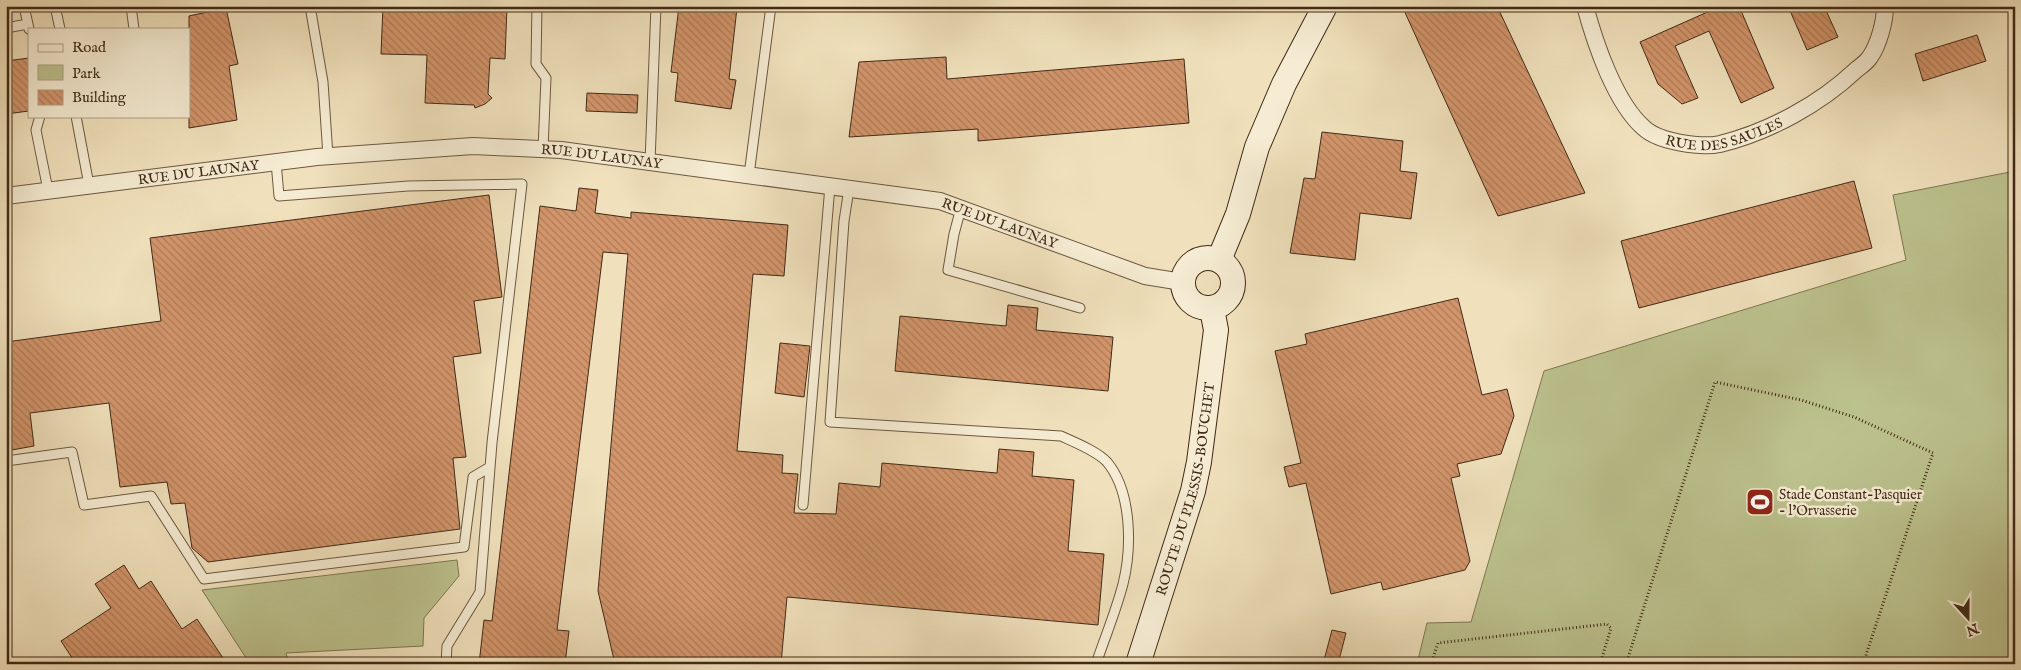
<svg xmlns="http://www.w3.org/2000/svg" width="2021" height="670" font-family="'IM FELL English',serif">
<defs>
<pattern id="building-back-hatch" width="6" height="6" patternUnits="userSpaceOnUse" patternTransform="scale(1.25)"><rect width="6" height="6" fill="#d3956b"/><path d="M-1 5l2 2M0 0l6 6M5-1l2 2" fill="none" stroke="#ad7a57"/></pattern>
</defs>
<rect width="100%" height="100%" fill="#f0e1bc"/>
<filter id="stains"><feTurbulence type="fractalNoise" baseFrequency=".004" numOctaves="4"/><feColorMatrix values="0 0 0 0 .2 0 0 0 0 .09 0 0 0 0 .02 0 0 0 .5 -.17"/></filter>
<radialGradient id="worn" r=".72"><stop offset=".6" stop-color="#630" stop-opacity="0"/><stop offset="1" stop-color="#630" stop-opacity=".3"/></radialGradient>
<path fill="#bcc28e" stroke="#7e7652" d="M 2015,171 L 2015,664 L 1417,664 L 1427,623 L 1471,622 L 1544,371 L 1906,260 L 1893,195 Z
M 457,560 L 459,576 L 424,618 L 423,646 L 286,653 L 289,664 L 250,664 L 202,590 Z"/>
<path fill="url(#building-back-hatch)" stroke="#412a17" d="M 383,6 L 507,6 L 505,59 L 490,58 L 488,94 L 492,98 L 485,104 L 475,108 L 474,105 L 425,103 L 427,55 L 381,54 Z
M 679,6 L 737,8 L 729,79 L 736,80 L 731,109 L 675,101 L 678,73 L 671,72 Z
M 1402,6 L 1497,6 L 1585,193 L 1498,216 Z
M 1721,6 L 1739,6 L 1774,88 L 1741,103 L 1709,31 L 1675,46 L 1698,98 L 1682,104 L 1658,84 L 1640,42 Z
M 1788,6 L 1824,6 L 1838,37 L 1807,50 Z
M 226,8 L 238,64 L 229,66 L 237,120 L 189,128 L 189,16 Z
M 1977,35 L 1986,61 L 1923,81 L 1915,54 Z
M 946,57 L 947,79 L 1184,59 L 1189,123 L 978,141 L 978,129 L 849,137 L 859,62 Z
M 29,58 L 29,111 L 6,114 L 6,61 Z
M 587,93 L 638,95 L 637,113 L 586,111 Z
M 1322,132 L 1403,141 L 1400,171 L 1417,173 L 1411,219 L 1360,213 L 1355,260 L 1290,253 L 1304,178 L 1315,179 Z
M 1854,181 L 1872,248 L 1639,308 L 1621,241 Z
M 579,188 L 598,190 L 595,213 L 631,218 L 631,212 L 788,225 L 784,276 L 753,274 L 737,451 L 783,455 L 782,473 L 798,474 L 794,513 L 836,514 L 839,483 L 880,487 L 882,463 L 997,473 L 999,449 L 1034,452 L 1032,476 L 1074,480 L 1068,551 L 1104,554 L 1098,625 L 787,597 L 781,664 L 615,664 L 598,591 L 628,254 L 603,252 L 557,630 L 569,631 L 565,664 L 479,664 L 484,620 L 492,621 L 540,206 L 576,211 Z
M 489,195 L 502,297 L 474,301 L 481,353 L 453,357 L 466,457 L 453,458 L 460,529 L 208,562 L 192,548 L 185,503 L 171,504 L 167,482 L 120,487 L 109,403 L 30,413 L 34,446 L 6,451 L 6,342 L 161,321 L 150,238 Z
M 1458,298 L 1482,395 L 1507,389 L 1514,416 L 1501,454 L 1457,464 L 1460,476 L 1451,478 L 1470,561 L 1465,570 L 1383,590 L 1381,582 L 1331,594 L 1306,483 L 1289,487 L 1284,467 L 1301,463 L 1275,351 L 1307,344 L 1305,334 Z
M 1008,305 L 1038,308 L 1036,330 L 1113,337 L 1108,391 L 895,371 L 900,316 L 1006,326 Z
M 780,343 L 810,346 L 804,397 L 775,393 Z
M 124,565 L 139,589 L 151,581 L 182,629 L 197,619 L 227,664 L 76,664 L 61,641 L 111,608 L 95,584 Z
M 1332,630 L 1346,633 L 1338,664 L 1323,664 Z"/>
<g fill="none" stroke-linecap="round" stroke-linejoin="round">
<defs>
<path id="lane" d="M 24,6 L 29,29
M 55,6 L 60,29
M 131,6 L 134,29
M 310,6 L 323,82 L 328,156
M 537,6 L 536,64 L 546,78 L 543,149
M 6,28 L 28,24
M 40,116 L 36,130 L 48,190
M 76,116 L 89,185
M 276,162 L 279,196 L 408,186 L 522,184 L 492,443 L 480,592 L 447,646 L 446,664
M 650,162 L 656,6
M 749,175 L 771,6
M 849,189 L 844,221 L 830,422 L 1061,436 C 1074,442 1097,451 1107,462 C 1132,492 1132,548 1123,584 C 1116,611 1105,637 1096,664
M 961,208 L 954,234 L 948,270 L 1080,308
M 6,461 L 72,452 L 84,505 L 151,496 L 204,579 L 464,547 L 473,477 L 490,467
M 803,505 L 830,186"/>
<g id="street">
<path id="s1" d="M 1585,6 C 1595,43 1615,103 1644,128 C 1659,142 1701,148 1720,144 C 1769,132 1820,104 1856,70 C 1861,66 1867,62 1870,57 C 1879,44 1885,21 1885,6"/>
<path id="s2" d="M 6,196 L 317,157 L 473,146 L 561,150 L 940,201 L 1145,276 L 1182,282"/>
</g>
<g id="secondary">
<circle cx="1208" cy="283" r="25"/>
<path d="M 1219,260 L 1238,214 L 1257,147 L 1284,84 L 1325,6"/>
<path id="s3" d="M 1138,664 L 1193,491 L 1199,462 L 1216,330 L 1212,309"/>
</g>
</defs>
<use href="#lane" stroke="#6d5840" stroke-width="11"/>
<use href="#street" stroke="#6d5840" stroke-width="18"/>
<use href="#secondary" stroke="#412a17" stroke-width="26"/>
<path stroke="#412a17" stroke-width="3" stroke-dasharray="1 2.5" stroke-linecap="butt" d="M 1431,664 L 1438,643 L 1607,624 L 1611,628 L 1600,664
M 1626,664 L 1715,382 L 1801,400 L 1854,417 L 1933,453 L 1863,664"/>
<use href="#lane" stroke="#f5ecd3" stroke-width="9"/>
<use href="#street" stroke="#f5ecd3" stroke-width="16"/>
<use href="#secondary" stroke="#f5ecd3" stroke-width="24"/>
</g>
<defs>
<symbol id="stadium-square" viewBox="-11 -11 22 22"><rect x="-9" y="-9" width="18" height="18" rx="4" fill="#8f2418" stroke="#f5ecd3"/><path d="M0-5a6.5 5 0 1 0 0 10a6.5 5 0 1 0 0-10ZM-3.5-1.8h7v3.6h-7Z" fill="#fff"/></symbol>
</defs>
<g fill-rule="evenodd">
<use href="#stadium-square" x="1744" y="486" width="32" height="32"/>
</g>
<g text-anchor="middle" stroke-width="5" stroke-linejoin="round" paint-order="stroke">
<g font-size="14" fill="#412a17" stroke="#f5ecd3">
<text dy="5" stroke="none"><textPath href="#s1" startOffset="222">RUE DES SAULES</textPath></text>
<text dy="5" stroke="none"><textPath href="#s2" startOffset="599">RUE DU LAUNAY</textPath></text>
<text dy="5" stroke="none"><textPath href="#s2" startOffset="194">RUE DU LAUNAY</textPath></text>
<text dy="5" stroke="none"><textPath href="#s2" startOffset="1004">RUE DU LAUNAY</textPath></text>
<text dy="5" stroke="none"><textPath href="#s3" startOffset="182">ROUTE DU PLESSIS-BOUCHET</textPath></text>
</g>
<g font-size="14" fill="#412a17" stroke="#f5ecd3" text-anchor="start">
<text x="1779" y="499">Stade Constant-Pasquier<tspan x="1779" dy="16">- l'Orvasserie</tspan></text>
</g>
</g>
<rect width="2021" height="670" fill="none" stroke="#f0e1bc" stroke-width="25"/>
<rect x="8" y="8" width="2006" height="655" fill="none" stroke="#412a17" stroke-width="2.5"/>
<rect x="12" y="12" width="1996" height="645" fill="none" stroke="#412a17"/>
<rect x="28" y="28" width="162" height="90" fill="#f5ecd3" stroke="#ad9e88"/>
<rect x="38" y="44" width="25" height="8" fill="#f5ecd3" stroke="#ad9e88"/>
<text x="72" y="52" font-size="15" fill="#412a17">Road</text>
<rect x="38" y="65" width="25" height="15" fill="#bcc28e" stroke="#ad9e88"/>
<text x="72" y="78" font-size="15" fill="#412a17">Park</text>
<rect x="38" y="90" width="25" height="15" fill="url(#building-back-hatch)" stroke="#ad9e88"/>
<text x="72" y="102" font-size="15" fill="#412a17">Building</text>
<g transform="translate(1968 618) rotate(159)" stroke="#f5ecd3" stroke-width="4" paint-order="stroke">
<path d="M0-4L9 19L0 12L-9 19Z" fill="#412a17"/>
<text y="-8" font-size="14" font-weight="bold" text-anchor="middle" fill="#412a17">N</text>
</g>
<rect width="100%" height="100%" filter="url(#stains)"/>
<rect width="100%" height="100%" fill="url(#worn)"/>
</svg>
